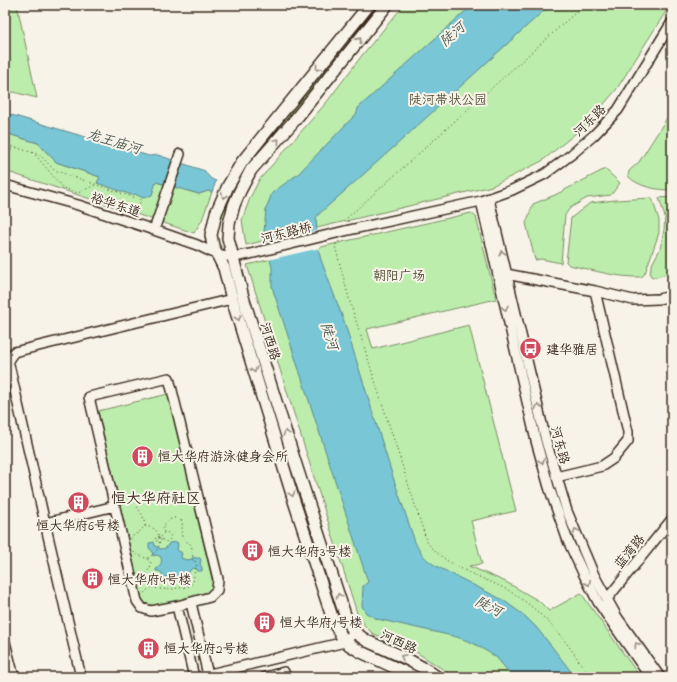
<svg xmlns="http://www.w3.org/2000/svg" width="677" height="682" font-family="'Indie Flower','LXGW WenKai TC',sans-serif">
<rect width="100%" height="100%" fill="#f7f3e8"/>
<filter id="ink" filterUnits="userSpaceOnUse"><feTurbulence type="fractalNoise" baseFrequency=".025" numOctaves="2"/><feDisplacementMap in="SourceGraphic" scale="8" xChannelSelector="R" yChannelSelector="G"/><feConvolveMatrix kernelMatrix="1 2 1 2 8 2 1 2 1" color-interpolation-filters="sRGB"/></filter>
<g filter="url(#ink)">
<path fill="#bcedac" stroke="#7c8c65" d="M 5,5 L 17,5 L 37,98 L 5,90 Z
M 376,5 L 381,5 L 250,165 L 234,192 L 224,216 L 222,217 L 221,216 L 226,199 L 247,162 Z
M 404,5 L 670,5 L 616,90 L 587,124 L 542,161 L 492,186 L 246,245 L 242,220 L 250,198 L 259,180 L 326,103 L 363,54 Z
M 672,110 L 672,190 C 657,190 638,187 628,176 L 629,171 L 639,162 Z
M 5,133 L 38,143 L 56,162 L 100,177 L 97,183 L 156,182 L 199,194 L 208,191 L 212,192 L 202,220 L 194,233 L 5,171 L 5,167 L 12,147 L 5,145 Z
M 605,169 L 620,183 L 611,195 L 587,198 L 570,208 L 565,215 L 561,263 L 541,259 L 535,260 L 526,223 L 533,204 L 555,195 Z
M 672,197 L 672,272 L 657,277 L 652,277 L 650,275 L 651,266 L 660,249 L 664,230 L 665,217 L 659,198 Z
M 652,198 L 659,220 L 659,233 L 645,273 L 642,277 C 617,278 593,270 569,265 L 566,262 L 571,218 L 590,203 L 615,200 Z
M 471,213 L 476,217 L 496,299 L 367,329 L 373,349 L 469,325 L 516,511 L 471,521 L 482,564 L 469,566 L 506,582 L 539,601 L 549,611 L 581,593 L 640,677 L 454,677 L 447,672 L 416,652 L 372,633 L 365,626 L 357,613 L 247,265 L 342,242 Z
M 168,394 L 214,587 L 208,594 L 150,608 L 143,604 L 98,411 Z"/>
<path fill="#78c6d6" stroke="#60888c" d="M 472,5 L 550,5 L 393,148 L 319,214 L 316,218 L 318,248 L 321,260 L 344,321 L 393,477 L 415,542 C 421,555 424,558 436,566 L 503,600 L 525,616 L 536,627 L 553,648 L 575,677 L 513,677 L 496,657 L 473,643 L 457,637 L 377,619 L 366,613 L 362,606 L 363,586 L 368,582 L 272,287 L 272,268 L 264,233 L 266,209 L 272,193 L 298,174 L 357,113 L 358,108 Z
M 5,113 L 149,156 L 158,155 L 205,171 C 208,176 210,179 216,181 L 212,192 L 208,191 L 199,194 L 156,182 L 152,195 L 143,198 L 135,194 L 132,195 L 97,183 L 100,177 L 56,162 L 38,143 L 5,133 Z
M 154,542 L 155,546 L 161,549 L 166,548 L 169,543 L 177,542 L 178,544 L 177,550 L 182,553 L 181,557 L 181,558 L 187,560 L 192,559 L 193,557 L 196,558 L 200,558 L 201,560 L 200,564 L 202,568 L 202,571 L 197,571 L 197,569 L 194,568 L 191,569 L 189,572 L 189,576 L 187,578 L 187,581 L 181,579 L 175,581 L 175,578 L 170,576 L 165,577 L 165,580 L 163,581 L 162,573 L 159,571 L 156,571 L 156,569 C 161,567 162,563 161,557 L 157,555 L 153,556 L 152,551 L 149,548 L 149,543 Z"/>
<path fill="#f7f3e8" d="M 319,230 L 320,248 L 268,260 L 264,243 Z"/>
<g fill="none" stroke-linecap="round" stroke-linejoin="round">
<defs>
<path id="minor" d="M 5,185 L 78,205 L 154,230 L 197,245 L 216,254 L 233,257 L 250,254 L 349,230 L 481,201 L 512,190 L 545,174 L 572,154 L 594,135 L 618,110 L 672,22
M 489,199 L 546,441 L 567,511 L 594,575 L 607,599 L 617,617 L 660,677
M 481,201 L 536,441 L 549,487 L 558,513 L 568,541 L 584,575 L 598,602 L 611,621 L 650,677
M 154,230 L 180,154
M 506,274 L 595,291 L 633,300 L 658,299 L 672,296
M 169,378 L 218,579 L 217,590 L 210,597 L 177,606 L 151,611 L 142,608 L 137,601 L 89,397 Z
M 556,477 L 602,466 L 614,458 L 628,441 L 628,432 L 595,291
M 45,523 L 115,506
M 607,599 L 672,519
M 191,603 L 208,675
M 177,606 L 194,677
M 5,642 L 14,677
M 81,677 L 45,523 L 8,360 L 14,352 L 232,299
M 197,677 L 345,642 L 354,632
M 265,677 L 284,672 L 286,677"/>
<path id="major" d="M 369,5 L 242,162 L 228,186 L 216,213 L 211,235 L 213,246 L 224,268 L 232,299 L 294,501 L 334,623 L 345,642 L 361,652 L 400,670 L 414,677
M 387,5 L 294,121 L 251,170 L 240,191 L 234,205 L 229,224 L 228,238 L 243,297 L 297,468 L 346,618 L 354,632 L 367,641 L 403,657 L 427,670 L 437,677"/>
</defs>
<use href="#minor" stroke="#3b2a1e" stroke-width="12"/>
<use href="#major" stroke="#3b2a1e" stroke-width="14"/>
<path stroke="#3b2a1e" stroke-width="1" stroke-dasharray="1 3" stroke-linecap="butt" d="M 5,144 L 40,155 L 54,170 L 141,200 L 135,214
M 33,152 L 63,188 L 78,193 L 95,185
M 348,222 L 347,218 L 584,5
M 339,241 L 335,246 L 350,302 L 372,372 L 427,542 C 442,562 466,571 488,581 C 495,584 502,587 508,590 C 544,612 568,641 589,677
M 145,526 C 148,527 152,527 154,529 C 160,533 161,544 157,550 C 154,554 151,556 147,559
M161.5 537a4.5 4.5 0 1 1 9 0a4.5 4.5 0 1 1-9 0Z
M 159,537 L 156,537 L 155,540 L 156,541 L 162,540
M 131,539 L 131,537 L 139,532 L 145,526 L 143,516 L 137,507 L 140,504
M 134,552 L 135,554 C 140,556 150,558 151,564 C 151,568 146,572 146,576 C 147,596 178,588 190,586 C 197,578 191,574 197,567 L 195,561 L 193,561 C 192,557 193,549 191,545 C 189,541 184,542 182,537 C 180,528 186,524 178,517 C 170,519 167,520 163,527 L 164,533
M 144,593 L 151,587"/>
<use href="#minor" stroke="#f7f3e8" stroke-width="9"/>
<use href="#major" stroke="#f7f3e8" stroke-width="11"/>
</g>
<defs><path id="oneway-chevron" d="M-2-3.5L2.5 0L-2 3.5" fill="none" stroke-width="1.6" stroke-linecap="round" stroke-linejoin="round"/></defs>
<g stroke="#998e83">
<use href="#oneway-chevron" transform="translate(359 40) rotate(-51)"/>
<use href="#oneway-chevron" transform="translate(318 68) rotate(129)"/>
<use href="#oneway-chevron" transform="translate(277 141) rotate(-49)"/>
<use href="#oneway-chevron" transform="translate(224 196) rotate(113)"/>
<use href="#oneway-chevron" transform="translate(502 253) rotate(-103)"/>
<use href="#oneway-chevron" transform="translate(505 308) rotate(77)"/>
<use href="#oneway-chevron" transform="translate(238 318) rotate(73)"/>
<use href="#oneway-chevron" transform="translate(254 370) rotate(73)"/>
<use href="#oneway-chevron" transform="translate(538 407) rotate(-103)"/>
<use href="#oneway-chevron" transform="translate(286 433) rotate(-107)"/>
<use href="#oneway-chevron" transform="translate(542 461) rotate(74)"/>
<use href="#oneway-chevron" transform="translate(292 494) rotate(73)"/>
<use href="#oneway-chevron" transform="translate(576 531) rotate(-114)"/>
<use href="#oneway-chevron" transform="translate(588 583) rotate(63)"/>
<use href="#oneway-chevron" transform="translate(339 596) rotate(-108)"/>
<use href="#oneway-chevron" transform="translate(637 645) rotate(-125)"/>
<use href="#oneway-chevron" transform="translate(403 657) rotate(-154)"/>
</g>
</g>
<defs>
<symbol id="bus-disc" viewBox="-11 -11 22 22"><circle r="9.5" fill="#d1495b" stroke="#f7f3e8"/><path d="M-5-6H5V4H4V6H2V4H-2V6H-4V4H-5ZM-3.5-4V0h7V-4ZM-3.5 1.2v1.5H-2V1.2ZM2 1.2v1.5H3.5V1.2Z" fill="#fff"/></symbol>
<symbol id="building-disc" viewBox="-11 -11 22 22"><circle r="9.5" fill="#d1495b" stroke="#f7f3e8"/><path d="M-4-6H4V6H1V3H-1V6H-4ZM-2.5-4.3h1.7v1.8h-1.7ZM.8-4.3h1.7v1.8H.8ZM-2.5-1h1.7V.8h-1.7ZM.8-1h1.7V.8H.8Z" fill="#fff"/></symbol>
</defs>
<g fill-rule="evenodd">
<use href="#bus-disc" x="518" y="336" width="25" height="25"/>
<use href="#building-disc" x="130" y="444" width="25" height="25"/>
<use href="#building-disc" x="66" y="490" width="25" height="25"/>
<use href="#building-disc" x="240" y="538" width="25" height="25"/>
<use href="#building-disc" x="80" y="566" width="25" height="25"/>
<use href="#building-disc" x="252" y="610" width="25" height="25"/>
<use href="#building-disc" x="136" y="636" width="25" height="25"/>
</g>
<g text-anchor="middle" stroke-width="4" stroke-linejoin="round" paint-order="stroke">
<g font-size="13" fill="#55513a" stroke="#f7f3e8">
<text x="448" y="104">陡河带状公园</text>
<text x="399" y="280">朝阳广场</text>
</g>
<g font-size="13" fill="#3b2a1e" stroke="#f7f3e8">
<text transform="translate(589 120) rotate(-44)" y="5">河东路</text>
<text transform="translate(116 204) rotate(18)" y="5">裕华东道</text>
<text transform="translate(286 232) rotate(-14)" y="5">河东路桥</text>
<text transform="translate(271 341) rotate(73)" y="5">河西路</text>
<text transform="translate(561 445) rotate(75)" y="5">河东路</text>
<text transform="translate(629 551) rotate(-51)" y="5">蓝湾路</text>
<text transform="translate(399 641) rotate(25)" y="5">河西路</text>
</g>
<g font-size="13" fill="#3b2a1e" stroke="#f7f3e8" text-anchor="start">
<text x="546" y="354">建华雅居</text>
<text x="158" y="461">恒大华府游泳健身会所</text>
<text x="78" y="530" text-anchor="middle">恒大华府6号楼</text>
<text x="268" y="556">恒大华府3号楼</text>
<text x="108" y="584">恒大华府4号楼</text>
<text x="280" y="627">恒大华府1号楼</text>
<text x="164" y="653">恒大华府2号楼</text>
</g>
<g font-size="14" font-style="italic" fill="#4d5955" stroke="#f7f3e8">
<text transform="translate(452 34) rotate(-41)" y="5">陡河</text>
<text transform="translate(114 141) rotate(17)" y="5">龙王庙河</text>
<text transform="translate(330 336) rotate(72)" y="5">陡河</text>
<text transform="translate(489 606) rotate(26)" y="5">陡河</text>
</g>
<g font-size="15" fill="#3b2a1e" stroke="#f7f3e8">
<text x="156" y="503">恒大华府社区</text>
</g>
</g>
<rect width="677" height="682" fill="none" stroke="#f7f3e8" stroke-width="20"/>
<rect x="10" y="10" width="657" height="662" fill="none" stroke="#3b2a1e" stroke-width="1.5" filter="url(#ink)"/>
</svg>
